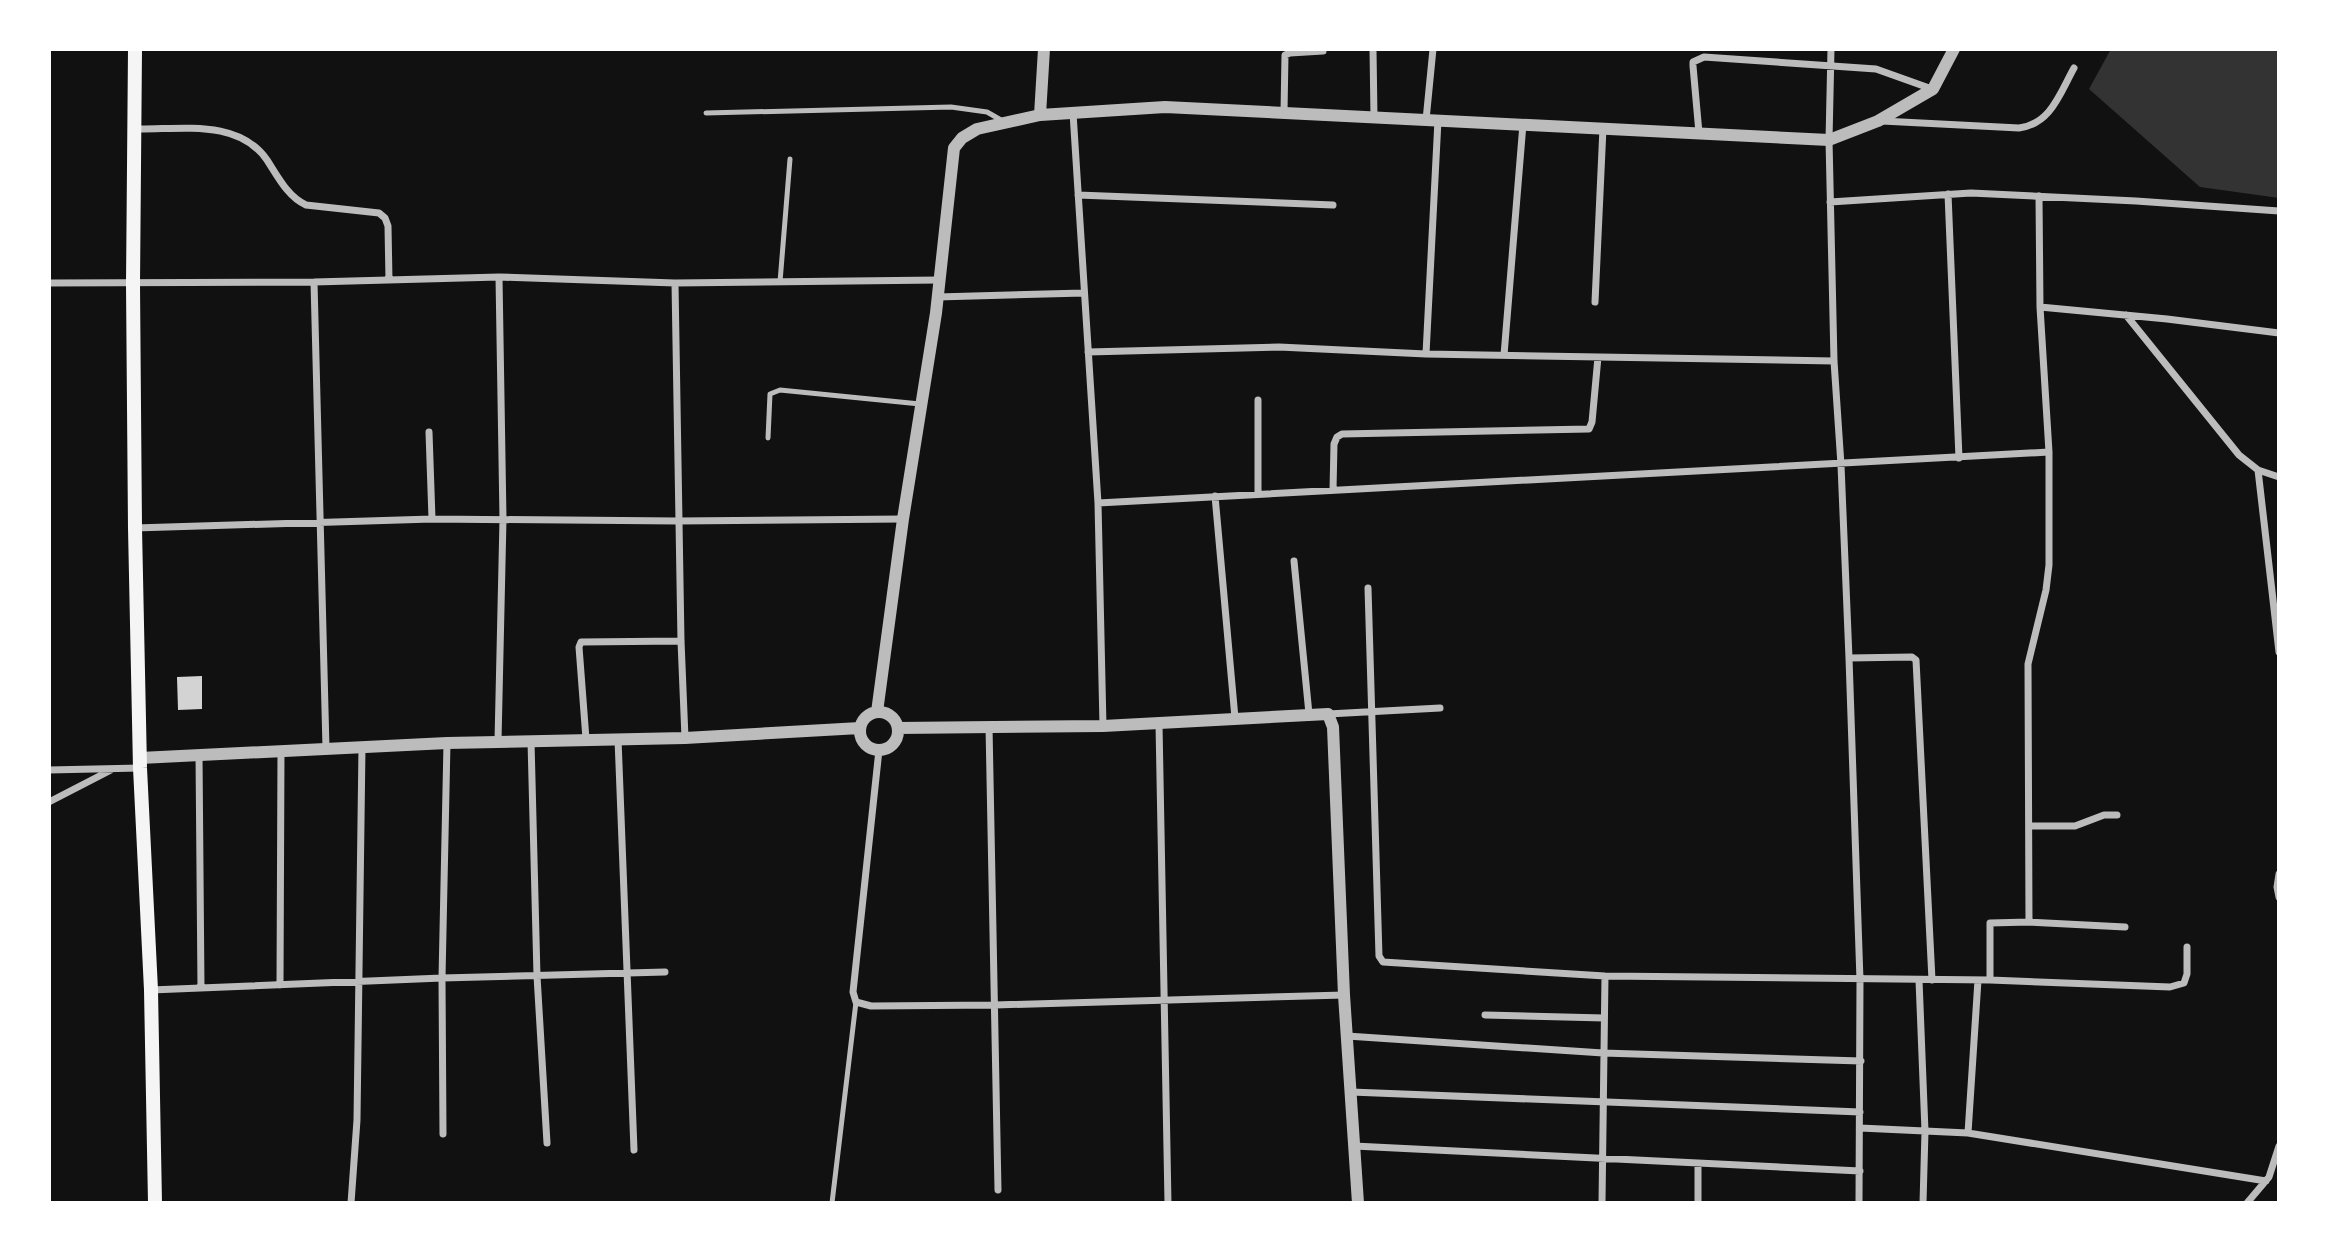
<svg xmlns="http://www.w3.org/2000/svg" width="2328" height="1252" font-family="Rubik,sans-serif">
<rect width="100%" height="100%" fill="#111"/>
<path fill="#333" d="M 2111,49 L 2279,49 L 2279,198 L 2200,187 L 2089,89 Z"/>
<path fill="#d3d3d3" d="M 202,676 L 202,709 L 178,710 L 177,677 Z"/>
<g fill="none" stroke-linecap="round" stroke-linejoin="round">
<path stroke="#bcbcbc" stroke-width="5" d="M 706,113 L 951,107 L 987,112 L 1001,120
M 780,282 L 790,159
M 768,438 L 770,394 L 780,390 L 920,404
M 832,1203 L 856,1002"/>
<path stroke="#bcbcbc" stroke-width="7" d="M 1373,49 L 1374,117
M 1831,49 L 1829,140 L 1834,361 L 1841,465 L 1849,658 L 1860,980 L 1859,1203
M 1284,112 L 1285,55 L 1290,53 L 1323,51
M 1073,113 L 1098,503 L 1103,726
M 1426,120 L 1433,49
M 1882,121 L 2019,128 C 2051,124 2060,93 2074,68
M 135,129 C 180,130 238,118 267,160 C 278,177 288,197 306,205 L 379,213 L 385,218 L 388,226 L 389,280
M 1699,133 L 1693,66 L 1693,62 L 1704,57 L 1876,69 L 1932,89
M 1948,194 L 1959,458
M 1078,195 L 1333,205
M 1830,202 L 1971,193 L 2136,201 L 2279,211
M 314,282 L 326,748
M 49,283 L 314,282 L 499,277 L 675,283 L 939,280
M 675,283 L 681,641 L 685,738
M 937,297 L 1084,293
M 1595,302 L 1603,128
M 2040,307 L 2167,319 L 2279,333
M 2126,315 L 2239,455 L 2258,470 L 2279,477
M 1088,352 L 1279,347 L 1426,354 L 1834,361
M 1426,354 L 1438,120
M 1504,355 L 1523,124
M 1258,400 L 1258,494
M 429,432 L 432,519
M 2258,470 L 2279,652
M 1333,490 L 1334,444 L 1337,437 L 1342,434 L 1589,429 L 1592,422 L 1598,357
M 1215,496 L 1235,718
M 1098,503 L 2049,452
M 135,528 L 432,519 L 678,521 L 903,519
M 1294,561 L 1309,714
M 1368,588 L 1379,956 L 1383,962 L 1605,976 L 1990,980 L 2170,987 L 2184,983 L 2187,974 L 2187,947
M 1849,658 L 1912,657 L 1916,660 L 1932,980
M 1328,714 L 1440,708
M 1159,724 L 1168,1203
M 989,726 L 998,1190
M 586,739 L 579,647 L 581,642 L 681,641
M 618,739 L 634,1150
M 498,741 L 503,519 L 499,277
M 531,741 L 537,976 L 547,1143
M 879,750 L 853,992 L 856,1002 L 871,1006 L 995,1005 L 1344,995
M 199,754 L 201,988
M 49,770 L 140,768
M 49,802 L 111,770
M 2029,826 L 2075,826 L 2104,815 L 2117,815
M 2279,874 L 2277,887 L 2279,897
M 2029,922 L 2028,664 L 2046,590 L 2049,565 L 2049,452 L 2040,307 L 2039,196
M 1919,980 L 1925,1131 L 1923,1203
M 1990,980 L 1990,923 L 2029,922 L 2125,927
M 280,985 L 281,751
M 151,990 L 442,978 L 665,972
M 1485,1015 L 1604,1018
M 1347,1036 L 1603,1053 L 1861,1061
M 1351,1092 L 1860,1112
M 1860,1128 L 1968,1133 L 2266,1181
M 1968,1133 L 1978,980
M 443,1134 L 442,978 L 447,743
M 1354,1146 L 1860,1171
M 1698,1164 L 1698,1203
M 351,1203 L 357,1120 L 362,747
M 1602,1203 L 1605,976
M 2247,1203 L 2269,1177 L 2279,1146"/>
<path stroke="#bcbcbc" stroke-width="12" d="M 1040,115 L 1044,49
M860 731a19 19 0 1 1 38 0a19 19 0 1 1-38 0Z
M 877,712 L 903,519 L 936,313 L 954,148 L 962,138 L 977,129 L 1040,115 L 1165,107 L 1829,140 L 1878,121 L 1933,89 L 1954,49
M 898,728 L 1103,726 L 1328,714 L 1333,727 L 1344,995 L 1358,1203
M 140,758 L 447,743 L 685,738 L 860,728"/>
<path stroke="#f5f5f5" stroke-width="14" d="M 135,49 L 133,284 L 135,528 L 140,768 L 151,990 L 155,1203"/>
</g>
<rect width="2328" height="1252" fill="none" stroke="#ffffff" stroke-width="102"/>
</svg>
